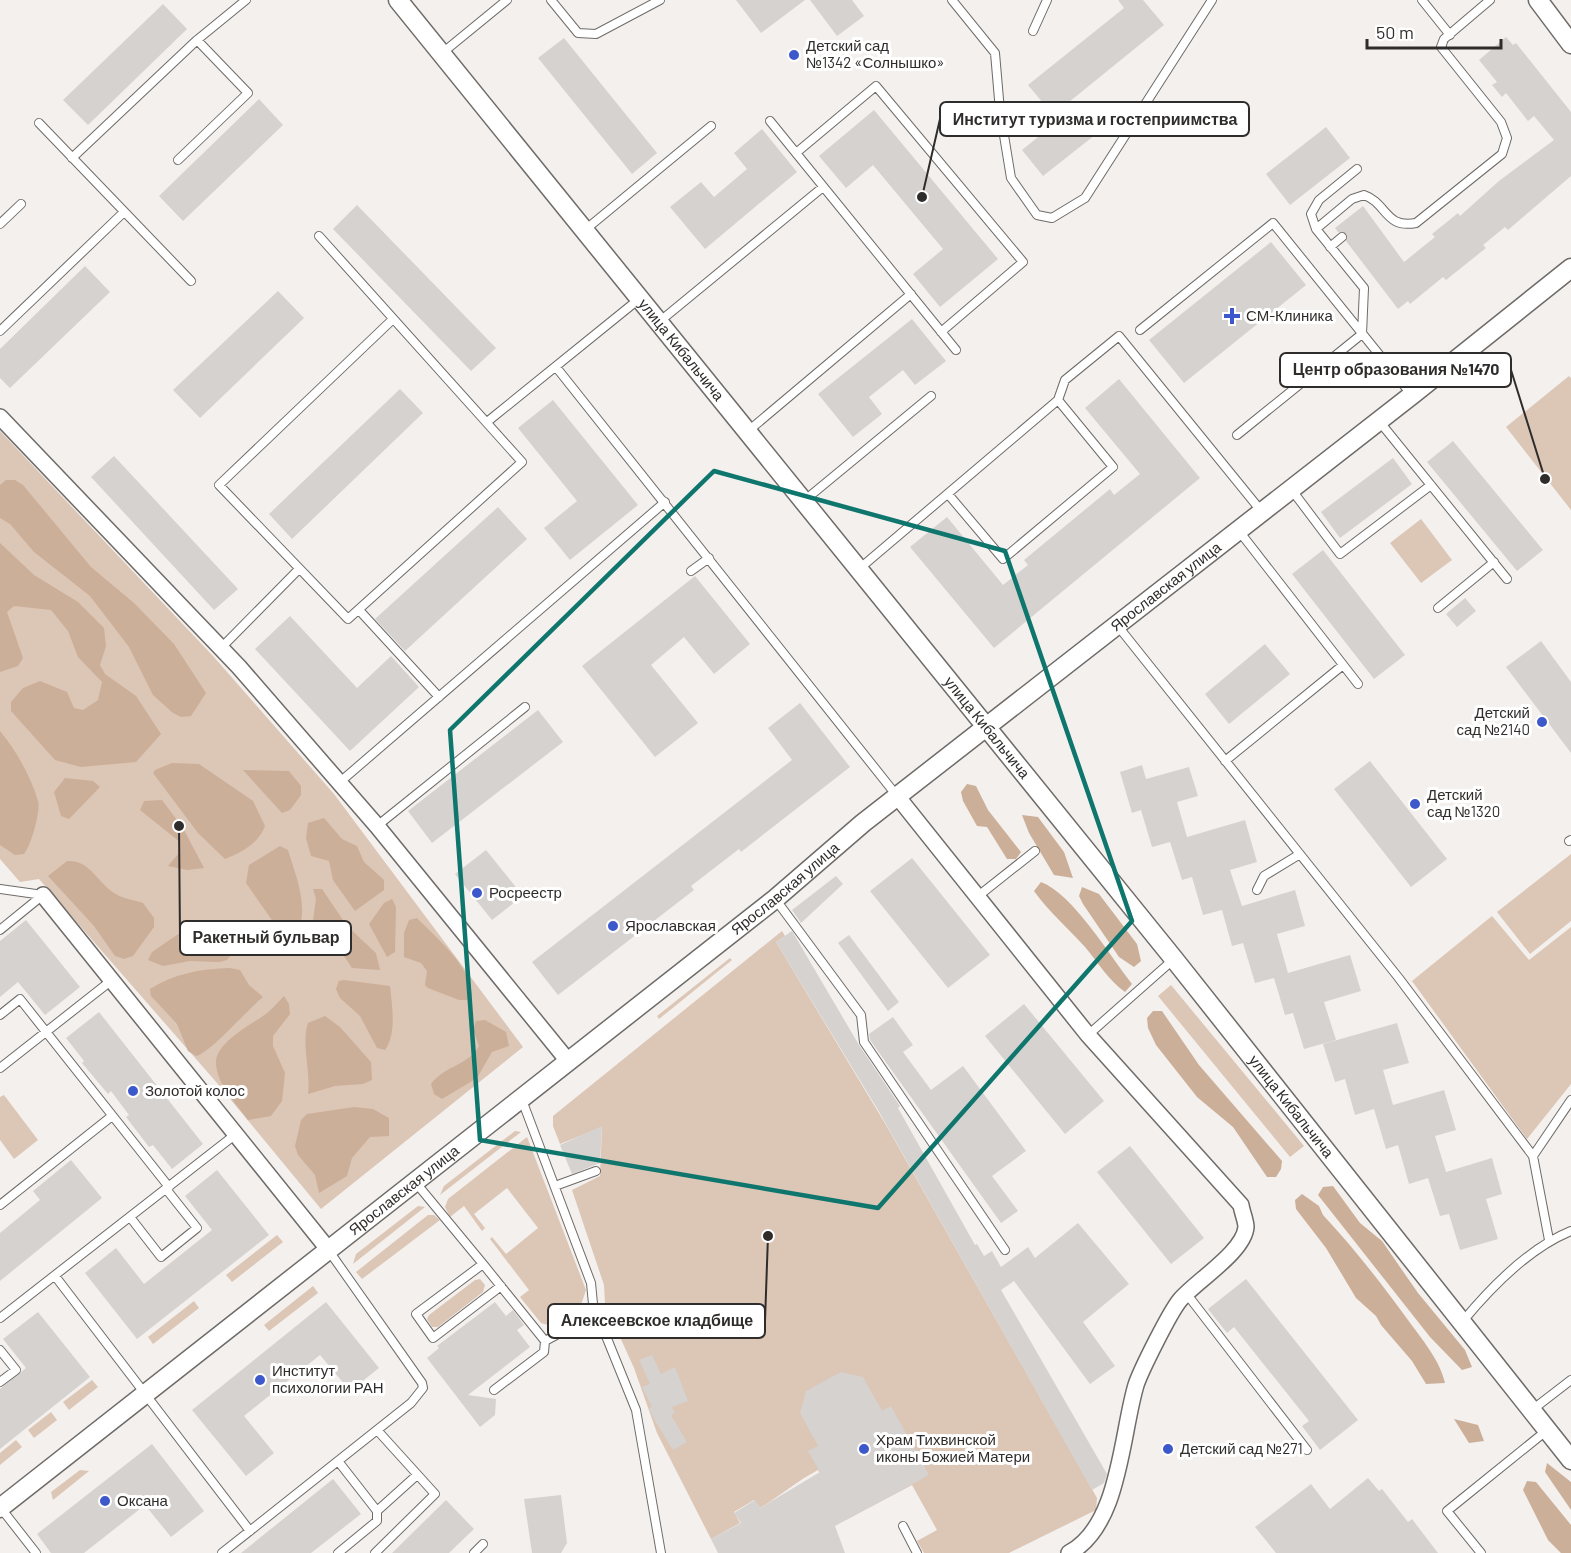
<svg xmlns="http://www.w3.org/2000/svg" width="1571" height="1553" font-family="Barlow,sans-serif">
<rect width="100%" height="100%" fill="#f4f0ed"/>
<path fill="#dcc6b6" d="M 1569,376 L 1571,378 L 1571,510 L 1506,427 Z
M 0,431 L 213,656 L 334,794 L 523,1047 L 321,1209 L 217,1083 L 39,879 L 20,882 L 0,859 Z
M 1421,519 L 1452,560 L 1421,583 L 1390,543 Z
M 1571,854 L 1571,921 L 1530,954 L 1497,912 Z
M 1492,916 L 1529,960 L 1571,927 L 1571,1084 L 1527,1139 L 1412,981 Z
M 782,931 L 785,936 L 776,942 L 886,1125 L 1097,1498 L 1096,1510 L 1009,1553 L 924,1553 L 917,1541 L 937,1530 L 912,1485 L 846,1520 L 818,1470 C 797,1481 780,1496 760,1508 L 754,1500 L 734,1512 L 740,1523 L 711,1539 L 657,1433 L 634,1368 L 605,1304 L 604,1285 L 572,1190 L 600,1176 L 602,1127 L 560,1144 L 553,1126 L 553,1116 Z
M 730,958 L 732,960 L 659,1019 L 657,1016 Z
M 1171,985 L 1304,1146 L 1290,1157 L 1158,996 Z
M 4,1095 L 38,1140 L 14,1159 L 0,1140 L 0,1097 Z
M 515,1131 L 521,1132 L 440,1195 L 444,1186 Z
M 527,1137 L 586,1290 L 580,1308 L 548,1325 L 541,1323 L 520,1297 L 529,1290 L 490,1239 L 492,1237 L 506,1254 L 538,1228 L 507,1188 L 474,1214 L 485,1228 L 482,1231 L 464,1206 L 450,1217 L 445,1207 L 448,1199 Z
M 418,1206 L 425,1207 L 353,1264 L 356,1254 Z
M 428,1215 L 434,1215 L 440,1220 L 362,1279 L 356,1272 Z
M 277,1235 L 283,1242 L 232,1282 L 226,1275 Z
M 480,1279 L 485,1285 L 483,1292 L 438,1327 L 432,1327 L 427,1319 L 429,1315 L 475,1280 Z
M 313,1286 L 318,1293 L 269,1331 L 264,1325 Z
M 194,1301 L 199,1308 L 153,1344 L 148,1337 Z
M 92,1380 L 98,1387 L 69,1410 L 63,1402 Z
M 51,1412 L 57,1420 L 34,1438 L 28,1430 Z
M 16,1440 L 22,1447 L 0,1465 L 0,1453 Z
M 80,1470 L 89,1471 L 53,1500 L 51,1492 Z"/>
<path fill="#ccaf99" d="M 6,480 L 15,480 L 23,485 L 91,567 L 134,603 L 174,644 L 206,693 L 191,716 L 181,717 L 173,713 L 153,695 L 129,647 L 90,596 L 34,552 L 10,524 L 0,518 L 0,485 Z
M 0,543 L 34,575 L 78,602 L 104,628 L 106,646 L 100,665 L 105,674 L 136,696 L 161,734 L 136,762 L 81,767 L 55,760 L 11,711 L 11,702 L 23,688 L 40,681 L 67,692 L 74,708 L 83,710 L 98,700 L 102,682 L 78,657 L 68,631 L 51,610 L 14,606 L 7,612 L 23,658 L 18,666 L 0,672 Z
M 0,731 C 16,750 31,777 38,801 C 41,811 31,846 24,854 L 15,855 L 0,845 Z
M 172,763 L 199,764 L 253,801 L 265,826 C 259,843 241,853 225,859 L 198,833 L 153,773 L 155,770 Z
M 243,770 L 289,771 L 301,786 L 301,795 L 290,810 L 282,813 Z
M 65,778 L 93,781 L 100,787 L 69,819 L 61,816 L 54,792 Z
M 967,784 L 976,786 L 988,810 L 1021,852 L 1016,859 L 1007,859 L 987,827 L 977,826 L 963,801 L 961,792 Z
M 162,800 L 183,828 L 204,868 L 187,870 L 168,866 L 180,852 L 180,842 L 140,810 L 144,801 Z
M 1022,815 L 1038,817 L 1064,852 L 1073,878 L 1054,875 L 1029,833 Z
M 324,818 L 342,839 L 357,846 L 364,862 L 384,880 L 384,890 L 355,911 L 333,880 L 329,861 L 311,856 L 306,838 L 308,823 Z
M 280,846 L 288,850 C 295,873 307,902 300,926 L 291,928 L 274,923 L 246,883 L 249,865 Z
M 67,861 C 90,859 98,884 116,894 C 123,899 135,900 143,903 L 154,918 L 154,927 L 133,956 L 124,959 L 115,956 L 94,926 L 48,876 Z
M 1041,882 C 1073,894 1110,956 1132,984 L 1125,992 C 1108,980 1098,962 1085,947 C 1068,928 1049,912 1034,891 Z
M 1082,887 L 1099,894 L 1137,944 L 1141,961 L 1134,967 L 1119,957 L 1083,904 L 1079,896 Z
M 313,889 L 322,889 L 347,926 L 376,953 L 380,970 L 352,968 L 342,953 L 333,954 L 317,945 L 312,927 L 316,899 Z
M 392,899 L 396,907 L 395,952 L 387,957 L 369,924 L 384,903 Z
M 417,918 C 437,939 471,965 472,997 L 468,1000 L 459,1000 L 428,988 L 425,985 L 427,971 L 421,963 L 404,957 L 404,933 L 409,920 Z
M 190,926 L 218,930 L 235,937 L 238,946 L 227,960 L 219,962 L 190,961 L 163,966 L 148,960 L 152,952 Z
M 230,968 L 240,970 L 249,985 L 263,997 C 247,1010 210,1053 196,1056 L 188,1051 L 177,1024 L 151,996 L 150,989 C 176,973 201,969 230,968 Z
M 344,980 L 390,986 C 392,1006 397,1033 385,1050 L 377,1048 L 360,1016 L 340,998 L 336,989 L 339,981 Z
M 284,996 L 289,1004 L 290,1014 L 273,1036 L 273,1046 L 285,1073 L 282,1101 L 271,1116 L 248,1120 C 236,1104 217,1084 216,1064 C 214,1044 250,1025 263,1016 C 271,1011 277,1003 284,996 Z
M 1153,1011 L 1162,1011 L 1199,1065 L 1282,1161 L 1281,1169 L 1276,1177 L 1267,1177 L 1233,1127 L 1197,1097 L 1156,1045 L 1148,1028 L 1147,1018 Z
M 325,1016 L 340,1027 L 371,1062 L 372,1080 L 363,1084 L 335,1086 L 308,1094 C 311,1071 301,1044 308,1023 Z
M 485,1020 L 506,1032 L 509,1046 L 492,1052 L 477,1078 L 442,1099 L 434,1094 L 431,1084 C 444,1066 469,1065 479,1046 L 473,1029 L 476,1021 Z
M 354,1107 L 373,1109 L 389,1118 L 389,1136 L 370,1137 L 352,1158 L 347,1176 L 319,1193 L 315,1175 L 298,1155 L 295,1146 L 301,1120 L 307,1114 Z
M 1333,1186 L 1360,1223 L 1382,1241 L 1418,1293 L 1465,1350 L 1472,1367 L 1462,1370 L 1430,1337 L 1318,1195 L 1323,1187 Z
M 1302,1194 L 1319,1206 L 1323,1215 C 1354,1248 1381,1283 1408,1320 C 1421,1338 1440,1360 1445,1383 L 1426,1384 L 1412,1361 L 1381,1325 L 1376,1316 L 1356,1298 L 1326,1248 L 1296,1209 L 1295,1200 Z
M 1454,1419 L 1478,1425 L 1484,1441 L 1469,1443 Z
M 1547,1463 L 1571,1482 L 1571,1510 L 1545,1472 Z
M 1527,1481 L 1536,1482 L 1571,1525 L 1571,1553 L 1561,1553 L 1548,1540 L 1523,1490 Z"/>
<path fill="#d6d2d0" d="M 736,0 L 805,0 L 761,33 Z
M 810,0 L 852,0 L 864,16 L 837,36 Z
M 1118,0 L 1143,0 L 1164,25 L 1069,102 L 1095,135 L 1043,176 L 1022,150 L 1058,121 L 1028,85 L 1124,8 Z
M 163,4 L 187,29 L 88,125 L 63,100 Z
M 1506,37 L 1513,45 L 1516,43 L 1571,112 L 1571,176 L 1508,230 L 1505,227 L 1483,245 L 1486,248 L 1446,280 L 1443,277 L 1410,304 L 1408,301 L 1398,309 L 1346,241 L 1347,234 L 1338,232 L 1335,228 L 1363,206 L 1404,262 L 1435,237 L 1432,234 L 1458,213 L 1460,216 L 1499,181 L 1554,140 L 1534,116 L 1528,121 L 1506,93 L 1502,97 L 1492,85 L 1497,82 L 1479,60 Z
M 564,38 L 657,153 L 632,174 L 538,58 Z
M 259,99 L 283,125 L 183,221 L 159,196 Z
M 874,110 L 998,259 L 940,307 L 913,274 L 943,249 L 873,165 L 846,188 L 819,156 Z
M 1326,127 L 1350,158 L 1290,205 L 1266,174 Z
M 762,129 L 797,172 L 705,249 L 670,207 L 701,182 L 714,197 L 747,169 L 734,153 Z
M 357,205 L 496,348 L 471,371 L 333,229 Z
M 1271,242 L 1306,285 L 1184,383 L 1149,340 Z
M 85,266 L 110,292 L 10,388 L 0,378 L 0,349 Z
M 278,291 L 304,318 L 200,418 L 173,390 Z
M 912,319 L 946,361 L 915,385 L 903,370 L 869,397 L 882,414 L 853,437 L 818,394 Z
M 1119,379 L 1200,478 L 994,648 L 910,547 L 947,517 L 1003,585 L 1028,565 L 1024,560 L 1110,489 L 1114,495 L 1140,474 L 1085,408 Z
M 400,389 L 423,413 L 292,539 L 269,514 Z
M 553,400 L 638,505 L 570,560 L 544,528 L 577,501 L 518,428 Z
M 1453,441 L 1543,550 L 1517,571 L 1427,462 Z
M 114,456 L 238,589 L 214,610 L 91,477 Z
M 1393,458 L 1412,484 L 1340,538 L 1321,512 Z
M 498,507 L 527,539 L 405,651 L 375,619 Z
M 1323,550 L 1405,655 L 1374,679 L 1292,574 Z
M 695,576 L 750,644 L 714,674 L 684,637 L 651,665 L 698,723 L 655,757 L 582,666 Z
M 1465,598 L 1476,611 L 1457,627 L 1446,614 Z
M 290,616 L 357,688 L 391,656 L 419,687 L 350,751 L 255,649 Z
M 1541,641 L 1571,682 L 1571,753 L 1506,667 Z
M 1265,644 L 1290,674 L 1229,724 L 1205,694 Z
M 800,703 L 850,767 L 741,852 L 739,849 L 691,886 L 694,890 L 558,995 L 532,962 L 792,760 L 768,728 Z
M 538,710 L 563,742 L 432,843 L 408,811 Z
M 1370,761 L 1447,859 L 1411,887 L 1334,789 Z
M 1142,765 L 1146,779 L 1189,767 L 1198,796 L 1177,802 L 1187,837 L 1245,820 L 1257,862 L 1230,870 L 1242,906 L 1295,890 L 1305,926 L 1277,934 L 1288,973 L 1350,955 L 1361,991 L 1324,1002 L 1336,1040 L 1304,1049 L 1293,1013 L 1285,1015 L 1274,978 L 1255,983 L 1243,943 L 1232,946 L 1222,910 L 1203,915 L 1192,877 L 1182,880 L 1170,842 L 1152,847 L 1141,810 L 1132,813 L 1120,772 Z
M 486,850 L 523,896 L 492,920 L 455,874 Z
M 912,858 L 990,955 L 948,988 L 870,891 Z
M 836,876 L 843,884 L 801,923 L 792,910 Z
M 26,920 L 80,987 L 45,1015 L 18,982 L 0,997 L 0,941 Z
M 792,931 L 859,1045 L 900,1106 L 898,1108 L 975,1245 L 977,1244 L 984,1256 L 992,1251 L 1001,1267 L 1028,1247 L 1035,1258 L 1078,1223 L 1129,1284 L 1083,1322 L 1115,1366 L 1090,1384 L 1014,1281 L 1001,1290 L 1107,1474 L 1104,1483 L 1092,1490 L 878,1110 L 776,942 Z
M 849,935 L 899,1002 L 888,1011 L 838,943 Z
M 1024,1004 L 1104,1101 L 1065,1134 L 985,1036 Z
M 99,1012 L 203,1144 L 172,1169 L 153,1145 L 149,1147 L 126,1117 L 129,1115 L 111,1091 L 108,1094 L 82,1063 L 84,1061 L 66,1038 Z
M 893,1017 L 913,1045 L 903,1052 L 931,1090 L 963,1066 L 1026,1151 L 992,1176 L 1018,1211 L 1001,1223 L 870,1040 L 869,1034 Z
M 1397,1023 L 1409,1063 L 1383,1070 L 1393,1105 L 1444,1090 L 1456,1130 L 1435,1136 L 1446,1172 L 1492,1158 L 1502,1194 L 1486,1199 L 1498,1239 L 1460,1250 L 1449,1214 L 1440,1216 L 1428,1178 L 1409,1184 L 1398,1145 L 1386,1149 L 1374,1109 L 1355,1115 L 1345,1079 L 1335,1082 L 1323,1044 Z
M 602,1126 L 600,1163 L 572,1174 L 560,1145 Z
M 1130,1146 L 1204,1238 L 1171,1264 L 1097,1172 Z
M 71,1160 L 102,1198 L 0,1281 L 0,1233 L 40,1200 L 33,1191 Z
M 217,1170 L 269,1235 L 137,1339 L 85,1273 L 116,1248 L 144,1284 L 212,1230 L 185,1196 Z
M 1246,1279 L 1358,1420 L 1320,1450 L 1302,1426 L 1309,1421 L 1234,1327 L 1227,1333 L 1208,1309 Z
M 326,1302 L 379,1368 L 350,1391 L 320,1355 L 244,1416 L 274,1453 L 246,1476 L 192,1410 Z
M 495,1302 L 506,1316 L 513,1310 L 524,1325 L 517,1330 L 530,1347 L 468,1395 L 496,1399 L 495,1415 L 480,1427 L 427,1358 L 439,1348 L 437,1346 Z
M 38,1312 L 90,1377 L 0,1449 L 0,1389 L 26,1368 L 3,1339 Z
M 652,1355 L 661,1374 L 675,1367 L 688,1401 L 672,1407 L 675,1413 L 671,1415 L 687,1442 L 673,1450 L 654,1419 L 649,1408 L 652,1407 L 642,1387 L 650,1384 L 639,1360 Z
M 841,1372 L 863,1377 L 882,1411 L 891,1406 L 929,1475 L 835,1526 L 845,1553 L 718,1553 L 711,1539 L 741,1523 L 734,1513 L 755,1500 L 760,1508 L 820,1472 L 808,1451 L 818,1446 L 800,1413 L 806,1391 Z
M 152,1444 L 204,1511 L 171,1537 L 145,1505 L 84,1553 L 51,1553 L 37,1534 Z
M 1368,1478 L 1379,1491 L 1382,1489 L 1408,1522 L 1412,1519 L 1438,1553 L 1276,1553 L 1255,1527 L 1311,1484 L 1330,1509 Z
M 333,1479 L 361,1514 L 311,1553 L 241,1553 Z
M 561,1495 L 567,1543 L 561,1553 L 532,1553 L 524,1499 Z
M 446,1500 L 474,1529 L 449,1553 L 392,1553 Z"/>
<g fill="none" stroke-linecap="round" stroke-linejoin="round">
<defs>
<path id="service" d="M 551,0 L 578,33 L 596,34 L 660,0
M 952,0 L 995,53 L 1000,111 L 1011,178 L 1037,215 L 1052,218 L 1085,198 L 1212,0
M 1422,0 L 1450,35
M 1033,31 L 1047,0
M 441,54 L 507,0
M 770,121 L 956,350
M 39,123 L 191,281
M 796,153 L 876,86 L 1023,262 L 941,332
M 72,158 L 197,40 L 246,0
M 178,160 L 248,93 L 197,40
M 0,224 L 21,204
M 1316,229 L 1352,199 L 1364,195 C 1387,203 1385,229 1416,223 L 1502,154 L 1507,138 L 1501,122 L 1441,47 L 1444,39 L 1490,0
M 585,230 L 711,126
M 319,236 L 522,462 L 348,619 L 219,485 L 392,320
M 1330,247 L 1342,237
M 659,322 L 823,187
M 1140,330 L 1273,223 L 1411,394
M 0,331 L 124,212
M 556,367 L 897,796
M 1379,421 L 1507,579
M 487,422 L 639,299
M 747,432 L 911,294
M 1237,435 L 1362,334 L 1364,288 L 1316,229 L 1311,214 L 1319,200 L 1357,169
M 1291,489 L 1340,554 L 1431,485
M 948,494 L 1003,559 L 1113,467 L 1058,400
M 805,500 L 931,396
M 1239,531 L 1358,684
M 859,569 L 1058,400 L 1065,380 L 1119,336 L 1262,512
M 691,571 L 709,558
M 1438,608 L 1494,562
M 359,610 L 439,697
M 1117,625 L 1398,977 L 1533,1156 L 1549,1240
M 221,648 L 299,569
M 1225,761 L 1343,665
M 340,782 L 665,502
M 377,826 L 525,707
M 1569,841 L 1571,840
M 0,889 L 43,895
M 1257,890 L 1264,876 L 1300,854
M 977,897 L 1035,851
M 776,900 L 861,1015 L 864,1042 L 1005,1250
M 0,930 L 43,895
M 0,1015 L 20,999 L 169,1187
M 1088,1035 L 1174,959
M 0,1068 L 112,980
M 522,1100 L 591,1283 L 593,1304 L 636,1410 L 661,1553
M 1533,1156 L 1571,1100
M 416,1183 L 483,1264 L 416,1314 L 433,1338 L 501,1286
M 555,1186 L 596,1171
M 0,1205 L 112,1116
M 130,1217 L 161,1257 L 197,1228 L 166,1189
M 483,1264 L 545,1341 L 544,1352 L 494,1390
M 55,1276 L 250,1531
M 1186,1293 L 1307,1450
M 0,1318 L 236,1134
M 1463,1321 C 1492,1286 1529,1248 1571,1231
M 545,1341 L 597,1313
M 0,1350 L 16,1370 L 0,1382
M 1532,1410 L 1571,1380
M 338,1461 L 377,1511
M 0,1507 L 36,1553
M 903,1526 L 917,1553
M 222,1553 L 411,1403 L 423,1388 L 422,1383 L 329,1251
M 338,1553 L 377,1521 L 377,1511 L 417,1475
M 375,1553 L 435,1494 L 377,1430
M 474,1553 L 483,1544
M 1481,1553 L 1447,1511 L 1546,1431"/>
<path id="minor" d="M 0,417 L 239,667 L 377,826 L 568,1061
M 897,796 L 1088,1035 L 1241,1205 C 1242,1212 1246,1221 1246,1227 C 1244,1252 1196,1281 1180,1300 C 1170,1312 1141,1370 1136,1385 C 1121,1435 1120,1526 1069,1553
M 43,895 L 328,1249"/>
<g id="tertiary">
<path id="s1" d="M 398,0 L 1174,959 L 1571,1460"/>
<path d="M 1538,0 L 1571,44"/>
<path id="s2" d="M 0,1508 L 775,899 L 863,823 L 1412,395 L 1571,268"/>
</g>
</defs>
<use href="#service" stroke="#6e6b68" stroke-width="10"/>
<use href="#minor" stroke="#6e6b68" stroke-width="18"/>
<use href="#tertiary" stroke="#6e6b68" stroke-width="21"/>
<use href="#service" stroke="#fff" stroke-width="8"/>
<use href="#minor" stroke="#fff" stroke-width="15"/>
<use href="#tertiary" stroke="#fff" stroke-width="18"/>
</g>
<path fill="none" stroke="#0f766e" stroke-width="4.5" stroke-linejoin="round" d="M 714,471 L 1005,551 L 1132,921 L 878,1208 L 480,1140 L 450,730 Z"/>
<g fill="#3d58ca" stroke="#fff" stroke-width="2">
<circle cx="794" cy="55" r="6"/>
<path d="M1229 307h6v6h6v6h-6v6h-6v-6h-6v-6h6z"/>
<circle cx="1542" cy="722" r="6"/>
<circle cx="1415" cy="804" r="6"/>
<circle cx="477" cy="893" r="6"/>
<circle cx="613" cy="926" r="6"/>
<circle cx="133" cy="1091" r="6"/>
<circle cx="260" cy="1380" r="6"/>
<circle cx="864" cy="1449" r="6"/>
<circle cx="1168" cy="1449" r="6"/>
<circle cx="105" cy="1501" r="6"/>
</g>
<g text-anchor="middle" stroke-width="6" stroke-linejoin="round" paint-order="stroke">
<g font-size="15" fill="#2f2d2c" stroke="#fff" text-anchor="start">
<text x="806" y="51">Детский сад<tspan x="806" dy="17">№1342 «Солнышко»</tspan></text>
<text x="1246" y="321">СМ-Клиника</text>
<text x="1530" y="718" text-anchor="end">Детский<tspan x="1530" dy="17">сад №2140</tspan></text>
<text x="1427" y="800">Детский<tspan x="1427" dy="17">сад №1320</tspan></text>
<text x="489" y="898">Росреестр</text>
<text x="625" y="931">Ярославская</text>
<text x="145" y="1096">Золотой колос</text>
<text x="272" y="1376">Институт<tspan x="272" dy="17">психологии РАН</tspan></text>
<text x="876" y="1445">Храм Тихвинской<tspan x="876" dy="17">иконы Божией Матери</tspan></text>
<text x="1180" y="1454">Детский сад №271</text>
<text x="117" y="1506">Оксана</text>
</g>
<g font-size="15" fill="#2f2d2c" stroke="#fff">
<text dy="5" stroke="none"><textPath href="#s1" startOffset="450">улица Кибальчича</textPath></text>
<text dy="5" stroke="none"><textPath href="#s2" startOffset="1486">Ярославская улица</textPath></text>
<text dy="5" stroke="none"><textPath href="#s1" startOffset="936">улица Кибальчича</textPath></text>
<text dy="5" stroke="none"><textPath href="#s2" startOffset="1000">Ярославская улица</textPath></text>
<text dy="5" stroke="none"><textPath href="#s1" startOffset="1422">улица Кибальчича</textPath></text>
<text dy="5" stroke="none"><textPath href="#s2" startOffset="514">Ярославская улица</textPath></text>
</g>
</g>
<path fill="none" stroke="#2f2d2c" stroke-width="2" d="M922 197L940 119M1545 479L1511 370M179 826L180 938M768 1236L765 1321"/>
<g fill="#2f2d2c" stroke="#fff" stroke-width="2">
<circle cx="922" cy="197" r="6"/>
<circle cx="1545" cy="479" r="6"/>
<circle cx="179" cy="826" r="6"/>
<circle cx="768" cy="1236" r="6"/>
</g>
<g fill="#fff" stroke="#2f2d2c" stroke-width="2">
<rect x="940" y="102" width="309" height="34" rx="6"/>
<rect x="1280" y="353" width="231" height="34" rx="6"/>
<rect x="180" y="921" width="171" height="34" rx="6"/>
<rect x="548" y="1304" width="217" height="34" rx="6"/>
</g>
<g font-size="16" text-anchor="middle" font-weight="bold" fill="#2f2d2c">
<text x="1095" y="125">Институт туризма и гостеприимства</text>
<text x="1396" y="375">Центр образования №1470</text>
<text x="266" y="943">Ракетный бульвар</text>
<text x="657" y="1326">Алексеевское кладбище</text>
</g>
<path d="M1367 39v9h134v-9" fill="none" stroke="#2f2d2c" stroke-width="3"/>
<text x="1376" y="39" font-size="18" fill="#2f2d2c" stroke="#ffffff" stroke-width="4.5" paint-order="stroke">50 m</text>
</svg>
